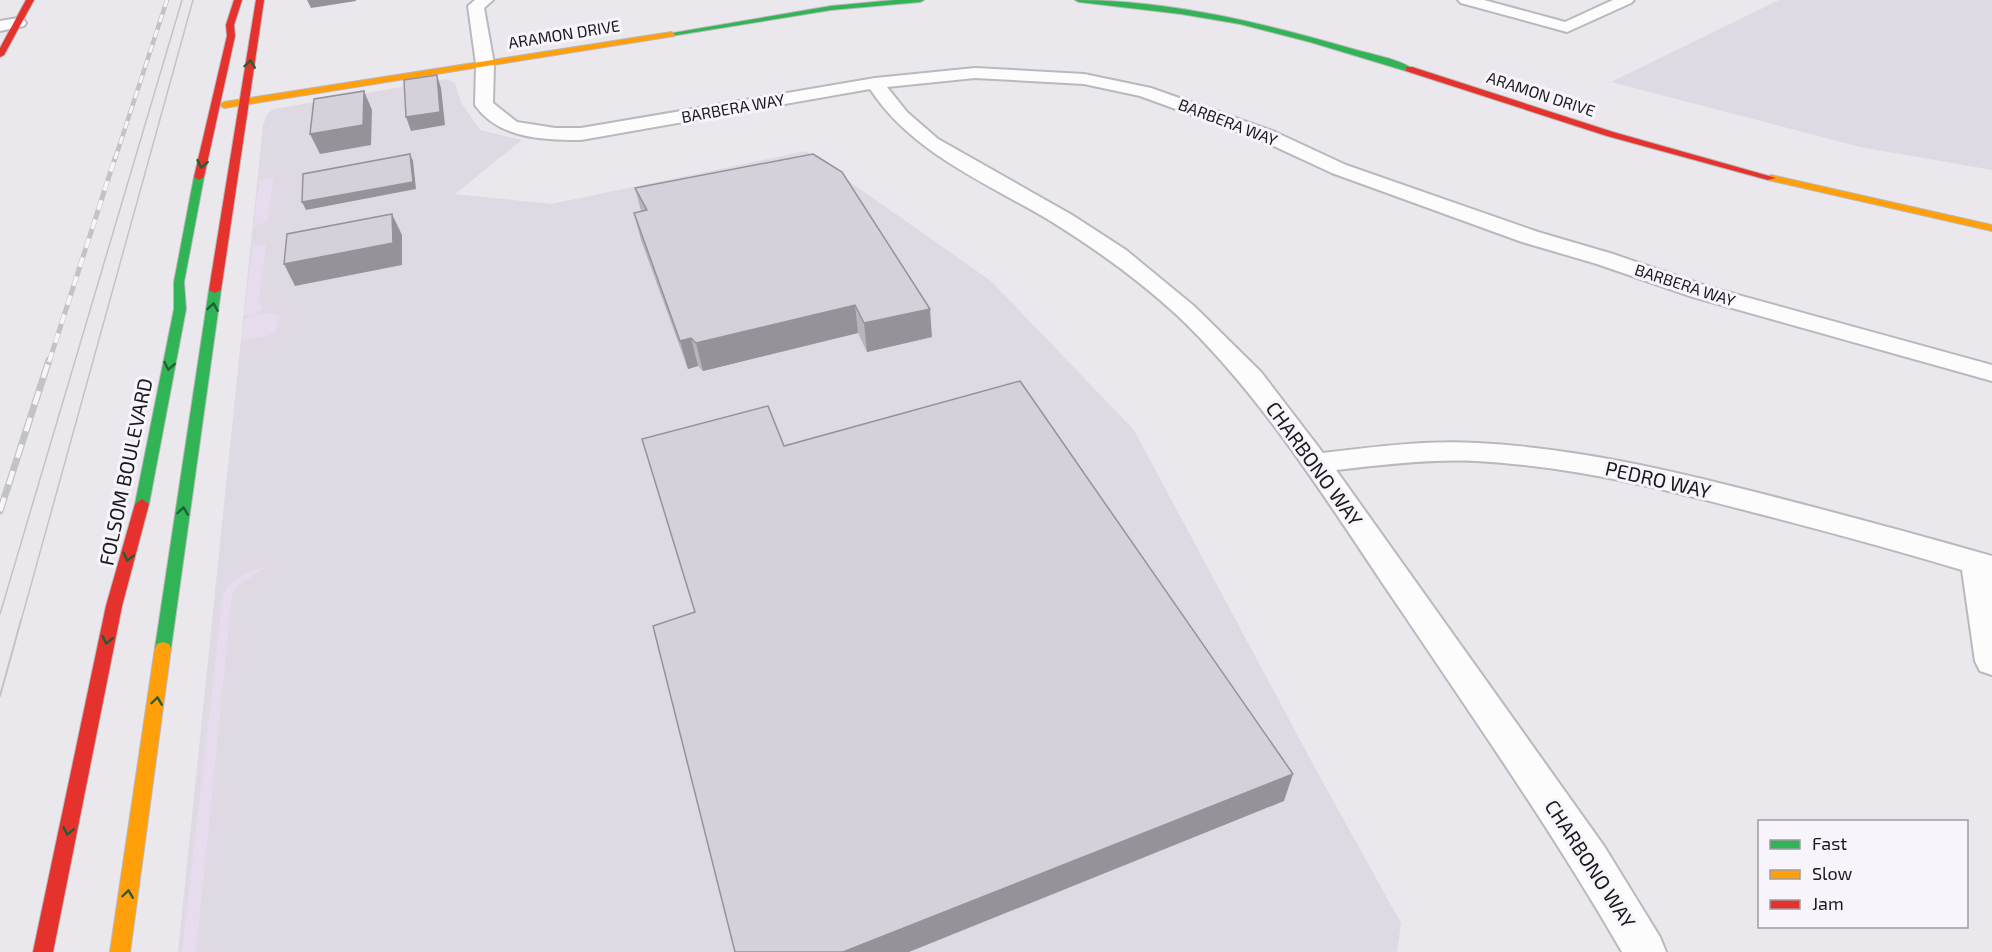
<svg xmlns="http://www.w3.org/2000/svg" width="1992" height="952" font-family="'Exo 2',sans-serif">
<rect width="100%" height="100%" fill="#ebe8ed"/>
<path fill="#dfd9e3" d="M 1779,0 L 1992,0 L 1992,170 L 1860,147 L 1611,82 Z
M 447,79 L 455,83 L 461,102 L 480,130 L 522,140 L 455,194 L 551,204 L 806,151 L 991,281 L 1134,430 L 1314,766 L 1401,923 L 1397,952 L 178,952 L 263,125 L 268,113 L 274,109 Z"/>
<path fill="#e7dcee" d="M 273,177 L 268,221 L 254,226 L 259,180 Z
M 266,245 L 259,302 L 264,307 L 256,314 L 244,316 L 253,247 Z
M 266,313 L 280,315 L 276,331 L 270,335 L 241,341 L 244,319 Z
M 265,567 L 239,585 L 232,595 L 196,952 L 182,952 L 223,595 C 230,577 248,572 265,567 Z"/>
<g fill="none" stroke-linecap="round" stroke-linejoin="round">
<defs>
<path id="street" d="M 475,0 L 493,0 L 484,8 L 494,64 L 493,103 L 517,122 L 555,128 L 581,128 L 875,78 L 975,68 L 1084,74 L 1151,88 L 1275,132 L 1346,165 L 1538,232 L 1613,254 L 1709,287 L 1992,365 L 1992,381 L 1693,297 L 1597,264 L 1522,242 L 1332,173 L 1261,140 L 1140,96 L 1084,84 L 975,78 L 887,87 L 907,112 L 938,139 L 1072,215 L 1126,250 L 1194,306 L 1261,372 L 1323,453 C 1374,447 1426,440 1477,443 C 1574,448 1666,469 1759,493 C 1837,513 1915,534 1992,556 L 1992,675 L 1980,671 L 1975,661 L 1962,570 C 1892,549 1822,530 1752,512 C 1661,488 1570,466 1476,461 C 1429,459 1383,465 1336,470 L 1604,846 L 1660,937 L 1666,952 L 1622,952 C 1554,834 1476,722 1400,609 C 1331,508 1267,401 1178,316 C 1141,282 1100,252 1057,225 C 991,184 914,156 870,89 L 581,140 C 543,140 499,139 475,105 L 476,64 L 468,6 Z
M 1458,0 L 1484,0 L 1565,22 L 1613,0 L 1634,0 L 1631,3 L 1567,32 L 1461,3 Z
M 18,18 L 24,20 L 26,23 L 24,26 L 0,31 L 0,21 Z"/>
<path id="fast" d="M 895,0 L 924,0 L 920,2 L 831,10 L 671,36 L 667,34 L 831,6 Z
M 1075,0 C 1169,0 1263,23 1353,49 C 1370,54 1399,59 1413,69 L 1406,71 L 1310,42 L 1240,24 L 1181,14 L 1079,2 Z
M 199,174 L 204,177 L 184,282 L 186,309 L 149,504 L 142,509 L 135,504 L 174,309 L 174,282 L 194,177 Z
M 215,287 L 221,290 L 171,648 L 169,652 L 163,654 L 157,652 L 155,648 L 209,290 Z"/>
<path id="slow" d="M 671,32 L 675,34 L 674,36 L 224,108 L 220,105 L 224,102 Z
M 1771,175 L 1992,225 L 1992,231 L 1768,180 L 1766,178 Z
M 163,642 L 169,644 L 171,648 L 130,952 L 110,952 L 155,648 L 157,644 Z"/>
<path id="jam" d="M 26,0 L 34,0 L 4,55 L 0,57 L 0,48 Z
M 234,0 L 242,0 L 234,25 L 235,36 L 204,177 L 199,180 L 194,177 L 227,36 L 226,25 Z
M 256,0 L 264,0 L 221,290 L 215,293 L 209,290 Z
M 1406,67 L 1412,67 L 1613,132 L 1776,178 L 1768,180 L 1607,136 L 1406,71 Z
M 142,499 L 149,504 L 122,606 L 53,952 L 33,952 L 106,606 L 135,504 Z"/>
</defs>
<use href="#street" stroke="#bab8bc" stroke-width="4"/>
<use href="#fast" stroke="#bab8bc" stroke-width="2"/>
<use href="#slow" stroke="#bab8bc" stroke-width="2"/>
<use href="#jam" stroke="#bab8bc" stroke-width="2"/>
<use href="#street" fill="#fcfcfc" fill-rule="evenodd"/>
<use href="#fast" fill="#30b455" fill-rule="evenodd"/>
<use href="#slow" fill="#ff9f0a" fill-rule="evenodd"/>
<use href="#jam" fill="#e5322d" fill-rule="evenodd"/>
<path stroke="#c4c3c4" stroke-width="1.5" d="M 0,614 L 182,0
M 21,621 L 193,0"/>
<path stroke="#c4c3c4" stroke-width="2" d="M 0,696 L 21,620"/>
<defs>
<path id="rail-far2" d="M 115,159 L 167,0"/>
<path id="rail-far1" d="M 49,362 L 115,158"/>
<path id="rail" d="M 0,511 L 49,360"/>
</defs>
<use href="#rail-far2" stroke="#c4c3c4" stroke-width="4.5"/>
<use href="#rail-far1" stroke="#c4c3c4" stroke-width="5"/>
<use href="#rail" stroke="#c4c3c4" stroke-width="7"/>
<use href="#rail-far2" stroke="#f8f4fb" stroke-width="3" stroke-dasharray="8" stroke-linecap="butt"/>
<use href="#rail-far1" stroke="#f8f4fb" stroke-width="4" stroke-dasharray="10" stroke-linecap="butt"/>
<use href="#rail" stroke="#f8f4fb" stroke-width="4.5" stroke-dasharray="14" stroke-linecap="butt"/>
</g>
<path fill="#b8b3bc" d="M 635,188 L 932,337 L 867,352 L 858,333 L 703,371 L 698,366 L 688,369 L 641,240 L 634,213 L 641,211 Z"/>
<path fill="#969299" d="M 307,0 L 356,0 L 356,1 L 311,8 Z
M 437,75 L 441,88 L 445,125 L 411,131 L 406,117 Z
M 364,91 L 372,110 L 371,145 L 320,154 L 310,134 Z
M 410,154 L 413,161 L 416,189 L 306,210 L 302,202 Z
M 392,214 L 402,235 L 402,265 L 295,286 L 284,264 Z
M 855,305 L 858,333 L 703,371 L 696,343 Z
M 930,309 L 932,337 L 867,352 L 864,323 Z
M 691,338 L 698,366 L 688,369 L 680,341 Z
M 1293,774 L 1284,801 L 909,952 L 843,952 Z"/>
<path fill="#d6d0db" stroke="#969299" stroke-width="1.5" d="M 437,75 L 440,112 L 406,117 L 404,80 Z
M 364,91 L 363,125 L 310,134 L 314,99 Z
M 410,154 L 413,182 L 302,202 L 303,174 Z
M 813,154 L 842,172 L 930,309 L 864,323 L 855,305 L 696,343 L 691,338 L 680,341 L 634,213 L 647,210 L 635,188 Z
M 392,214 L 393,243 L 284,264 L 287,234 Z
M 1020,381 L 1293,774 L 843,952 L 735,952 L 653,626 L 695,612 L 642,439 L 768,406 L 784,446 Z"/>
<defs><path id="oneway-chevron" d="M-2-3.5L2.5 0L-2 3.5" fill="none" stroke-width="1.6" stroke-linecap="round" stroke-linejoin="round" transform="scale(1.5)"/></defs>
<g stroke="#235e35">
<use href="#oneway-chevron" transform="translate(250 64) rotate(-82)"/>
<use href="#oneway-chevron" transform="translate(202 164) rotate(101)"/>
<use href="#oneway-chevron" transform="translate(213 307) rotate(-81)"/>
<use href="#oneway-chevron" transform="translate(169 366) rotate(101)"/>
<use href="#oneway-chevron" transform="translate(183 511) rotate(-82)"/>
<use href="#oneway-chevron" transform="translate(128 557) rotate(105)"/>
<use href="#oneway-chevron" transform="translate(107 640) rotate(102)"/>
<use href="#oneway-chevron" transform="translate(157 701) rotate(-82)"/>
<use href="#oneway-chevron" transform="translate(68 831) rotate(102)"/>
<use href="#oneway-chevron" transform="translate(128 894) rotate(-82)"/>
</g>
<g text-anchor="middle" stroke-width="6" stroke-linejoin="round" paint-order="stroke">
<g font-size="16" fill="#19181a" stroke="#f8f4fb">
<text transform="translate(564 34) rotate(-9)" y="6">ARAMON DRIVE</text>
<text transform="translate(1541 94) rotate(18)" y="6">ARAMON DRIVE</text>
<text transform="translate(733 108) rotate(-10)" y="6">BARBERA WAY</text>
<text transform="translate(1228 122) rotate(21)" y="6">BARBERA WAY</text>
<text transform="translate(1685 285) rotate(18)" y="6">BARBERA WAY</text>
</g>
<g font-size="20" fill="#19181a" stroke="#f8f4fb">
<text transform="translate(1314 464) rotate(54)" y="7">CHARBONO WAY</text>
<text transform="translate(126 472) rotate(-78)" y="7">FOLSOM BOULEVARD</text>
<text transform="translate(1658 480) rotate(13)" y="7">PEDRO WAY</text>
<text transform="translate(1590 864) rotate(57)" y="7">CHARBONO WAY</text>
</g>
</g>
<rect x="1758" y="820" width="210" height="108" fill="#f8f4fb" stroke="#9f9ca1" stroke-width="1.5"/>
<rect x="1770" y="840" width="30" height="9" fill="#30b455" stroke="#9f9ca1" stroke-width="1.5"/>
<text x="1812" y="850" font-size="18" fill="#19181a">Fast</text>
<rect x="1770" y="870" width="30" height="9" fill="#ff9f0a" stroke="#9f9ca1" stroke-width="1.5"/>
<text x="1812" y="880" font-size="18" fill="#19181a">Slow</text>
<rect x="1770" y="900" width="30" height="9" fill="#e5322d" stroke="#9f9ca1" stroke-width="1.5"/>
<text x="1812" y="910" font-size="18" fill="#19181a">Jam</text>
</svg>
